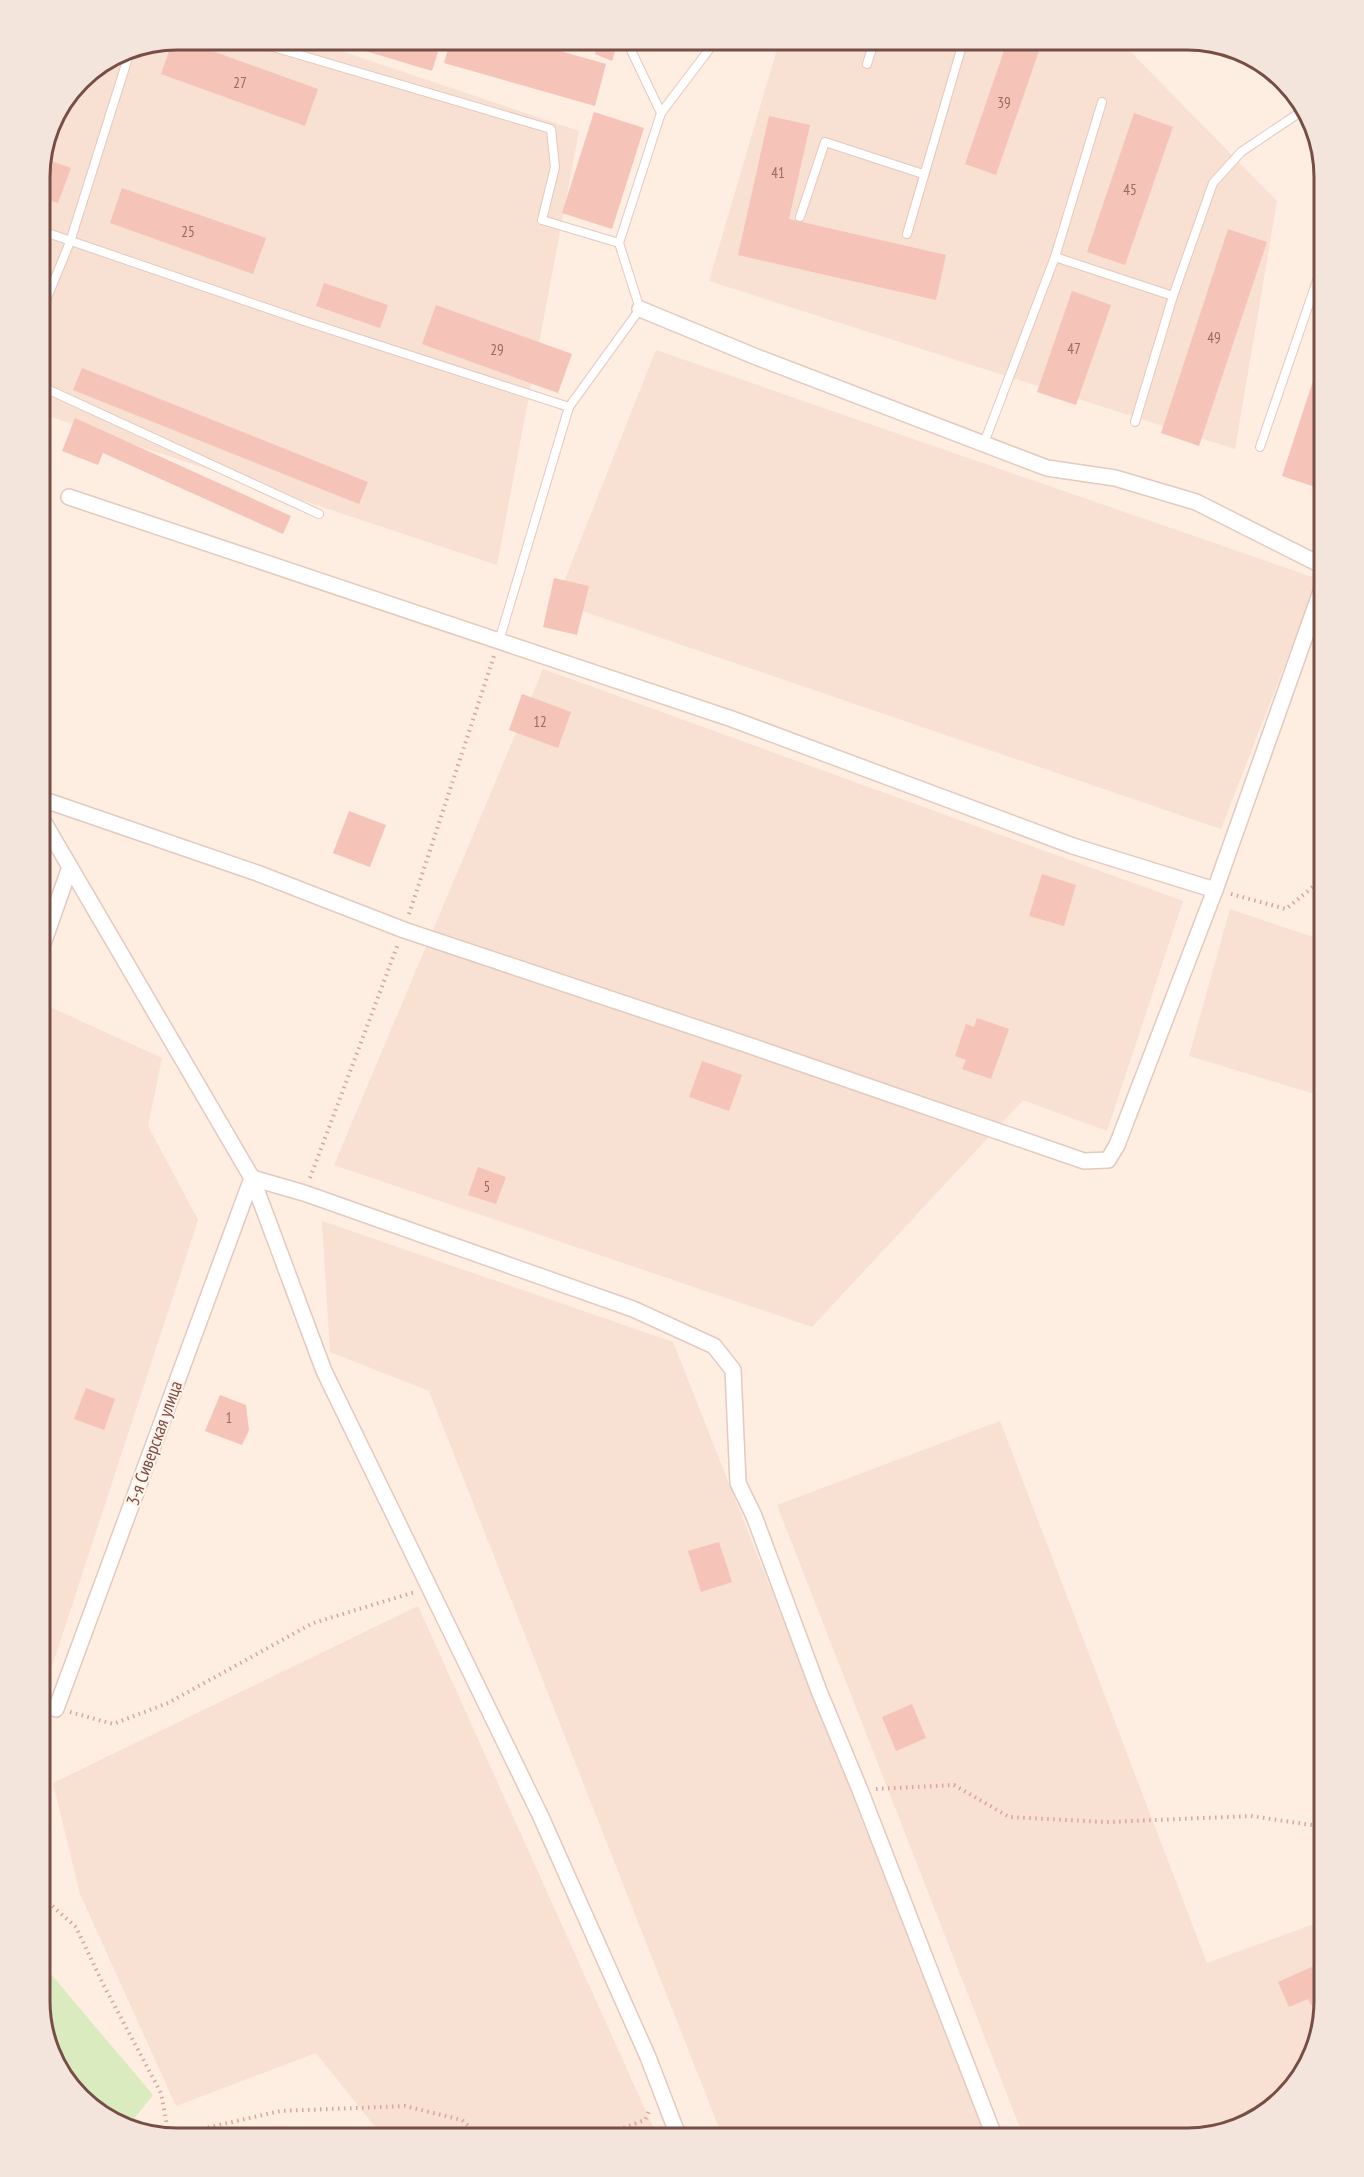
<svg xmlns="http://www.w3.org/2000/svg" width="1364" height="2177" font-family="'PT Sans Narrow',sans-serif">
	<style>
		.residential { fill: #f8e0d2 }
		.green { fill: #daecbf }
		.building { fill: #f5c3b7 }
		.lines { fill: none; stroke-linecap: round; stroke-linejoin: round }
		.service-casing { stroke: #e4c9bf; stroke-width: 10 }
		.minor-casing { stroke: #e4c9bf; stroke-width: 18 }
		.path { stroke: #daa69a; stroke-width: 4; stroke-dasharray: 1.5 4.5; stroke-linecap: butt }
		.service { stroke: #fff; stroke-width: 8 }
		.minor { stroke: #fff; stroke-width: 15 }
		.labels { text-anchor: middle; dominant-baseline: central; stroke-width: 4.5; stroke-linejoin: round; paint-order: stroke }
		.number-label { font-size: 15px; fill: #966b62 }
		.street-label { font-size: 18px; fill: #774e46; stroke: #fff2e9 }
		.rim { fill: none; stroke: #774e46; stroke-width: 3 }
	</style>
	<rect width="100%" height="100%" fill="#feede1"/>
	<g class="residential">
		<polygon points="176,39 305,39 579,131 497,565 39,413 39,167 50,123 79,79 124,49"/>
		<polygon points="780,39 1118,39 1277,201 1235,449 709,281"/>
		<polygon points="656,350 1318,579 1221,829 556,602"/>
		<polygon points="543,669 1183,901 1107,1131 1023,1100 812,1327 334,1165"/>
		<polygon points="1230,909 1325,941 1325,1097 1189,1056"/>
		<polygon points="39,1002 162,1058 148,1126 198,1220 42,1697 39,1694"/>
		<polygon points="322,1221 673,1342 988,2138 723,2138 429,1391 330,1352"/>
		<polygon points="1000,1421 1207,1963 1317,1923 1325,1942 1325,2001 1302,2077 1258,2116 1238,2126 1188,2138 1024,2138 777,1505"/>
		<polygon points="418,1606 658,2138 384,2138 316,2053 176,2106 80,1894 53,1783"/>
	</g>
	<polygon class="green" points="39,1960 153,2095 129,2125 100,2115 53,2062 39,2001"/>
	<g class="building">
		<polygon points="179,39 318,89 305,126 161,74 173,40"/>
		<polygon points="340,39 397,39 438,52 432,71 339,43"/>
		<polygon points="451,39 518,39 606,64 595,106 444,63"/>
		<polygon points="599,39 619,39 612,61 595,54"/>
		<polygon points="1008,39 1043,39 996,175 965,164"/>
		<polygon points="594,112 644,128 612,229 562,213"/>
		<polygon points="1134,113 1173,127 1125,265 1087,252"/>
		<polygon points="769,116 810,125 789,219 946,255 936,300 738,255"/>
		<polygon points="42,158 71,168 58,203 39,197 39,167"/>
		<polygon points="122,188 266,238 253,274 110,223"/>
		<polygon points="1228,229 1267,242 1199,446 1161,433"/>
		<polygon points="324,283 388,305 380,328 316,306"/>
		<polygon points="1072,291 1111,305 1076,405 1037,392"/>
		<polygon points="436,305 572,354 558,393 422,344"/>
		<polygon points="1322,353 1325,353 1325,475 1321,489 1282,476"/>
		<polygon points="82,368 368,482 359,504 73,390"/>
		<polygon points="75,418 291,516 283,534 103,453 98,465 62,451"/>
		<polygon points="554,578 589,586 577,635 543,627"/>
		<polygon points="522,694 571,712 558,748 509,730"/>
		<polygon points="349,811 386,825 370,867 333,853"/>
		<polygon points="1042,874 1076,885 1064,926 1029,916"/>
		<polygon points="977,1018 1009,1029 991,1079 962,1069 966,1060 955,1056 966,1024 974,1027"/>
		<polygon points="702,1061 742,1075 729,1111 689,1097"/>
		<polygon points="478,1167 506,1177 496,1204 468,1195"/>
		<polygon points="86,1388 115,1399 104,1430 74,1419"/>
		<polygon points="220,1395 246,1405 249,1430 242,1445 205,1431"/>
		<polygon points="719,1542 732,1582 701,1592 688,1551"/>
		<polygon points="912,1704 926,1738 896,1751 882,1717"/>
		<polygon points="1314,1966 1325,1990 1325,1998 1311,2005 1308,1999 1289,2007 1278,1982"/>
	</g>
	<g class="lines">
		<defs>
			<g id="service">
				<polyline points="635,39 631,50 661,113"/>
				<polyline points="867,64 875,39"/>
				<polyline points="800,217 825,142 923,174"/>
				<polyline points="39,230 304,321 569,407 640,309 619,243 542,220 555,167 551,129 246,39"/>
				<polyline points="907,234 964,39"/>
				<polyline points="619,243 661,113 717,39"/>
				<polyline points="1055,257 1173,296"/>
				<polyline points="39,317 70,242 131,48"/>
				<polyline points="39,377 47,389 319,514"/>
				<polyline points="1135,422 1173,296 1213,183 1241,152 1305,109"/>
				<polyline points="984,443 1055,257 1102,102"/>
				<polyline points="1260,447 1323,263 1325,251"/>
				<polyline points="499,641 569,407"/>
			</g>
			<g id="minor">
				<polyline points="640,309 759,358 1047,468 1115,478 1196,502 1325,567"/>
				<polyline points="69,497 732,719 1073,846 1215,890"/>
				<polyline points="39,798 257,873 404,930 745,1044 1084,1161 1108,1160 1117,1145 1215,890 1325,580"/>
				<polyline points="39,814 252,1178 324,1371 541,1817 648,2057 679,2138"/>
				<polyline points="39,955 70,867"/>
				<polyline points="252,1178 304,1193 633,1309 714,1346 733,1370 738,1483 754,1516 819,1691 860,1790 995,2138"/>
				<polyline points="56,1709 252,1178"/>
			</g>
		</defs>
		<use href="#service" class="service-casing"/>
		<use href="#minor" class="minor-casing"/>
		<g class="path">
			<polyline points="1231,894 1286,909 1325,877"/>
			<polyline points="409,914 494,656"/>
			<polyline points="310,1178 398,944"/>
			<polyline points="70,1712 113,1724 168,1703 313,1623 415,1592"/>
			<polyline points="876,1789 954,1785 1009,1817 1106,1822 1251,1816 1325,1827"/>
			<polyline points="39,1894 76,1927 103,1984 161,2093 169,2136 167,2137"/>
			<polyline points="167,2137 280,2111 405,2106 462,2120 482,2138"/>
			<polyline points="609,2138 618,2130 645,2120 650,2109"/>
		</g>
		<use href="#service" class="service"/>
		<use href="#minor" class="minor"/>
	</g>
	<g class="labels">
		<g class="number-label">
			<text x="240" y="82">27</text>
			<text x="1004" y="102">39</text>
			<text x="778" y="172">41</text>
			<text x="1130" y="189">45</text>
			<text x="188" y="231">25</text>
			<text x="1214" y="337">49</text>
			<text x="1074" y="348">47</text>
			<text x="497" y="349">29</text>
			<text x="540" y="721">12</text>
			<text x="487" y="1186">5</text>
			<text x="229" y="1417">1</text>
		</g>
		<g class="street-label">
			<text transform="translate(154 1443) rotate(-70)">3-я Сиверская улица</text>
		</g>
	</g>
	<path d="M0 0H1364V2177H0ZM177 50H1187A127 127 0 0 1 1314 177V2001A127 127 0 0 1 1187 2128H177A127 127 0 0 1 50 2001V177A127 127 0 0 1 177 50Z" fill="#f4e5dc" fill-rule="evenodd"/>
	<path class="rim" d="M177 50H1187A127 127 0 0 1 1314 177V2001A127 127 0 0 1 1187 2128H177A127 127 0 0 1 50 2001V177A127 127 0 0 1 177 50Z"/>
</svg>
